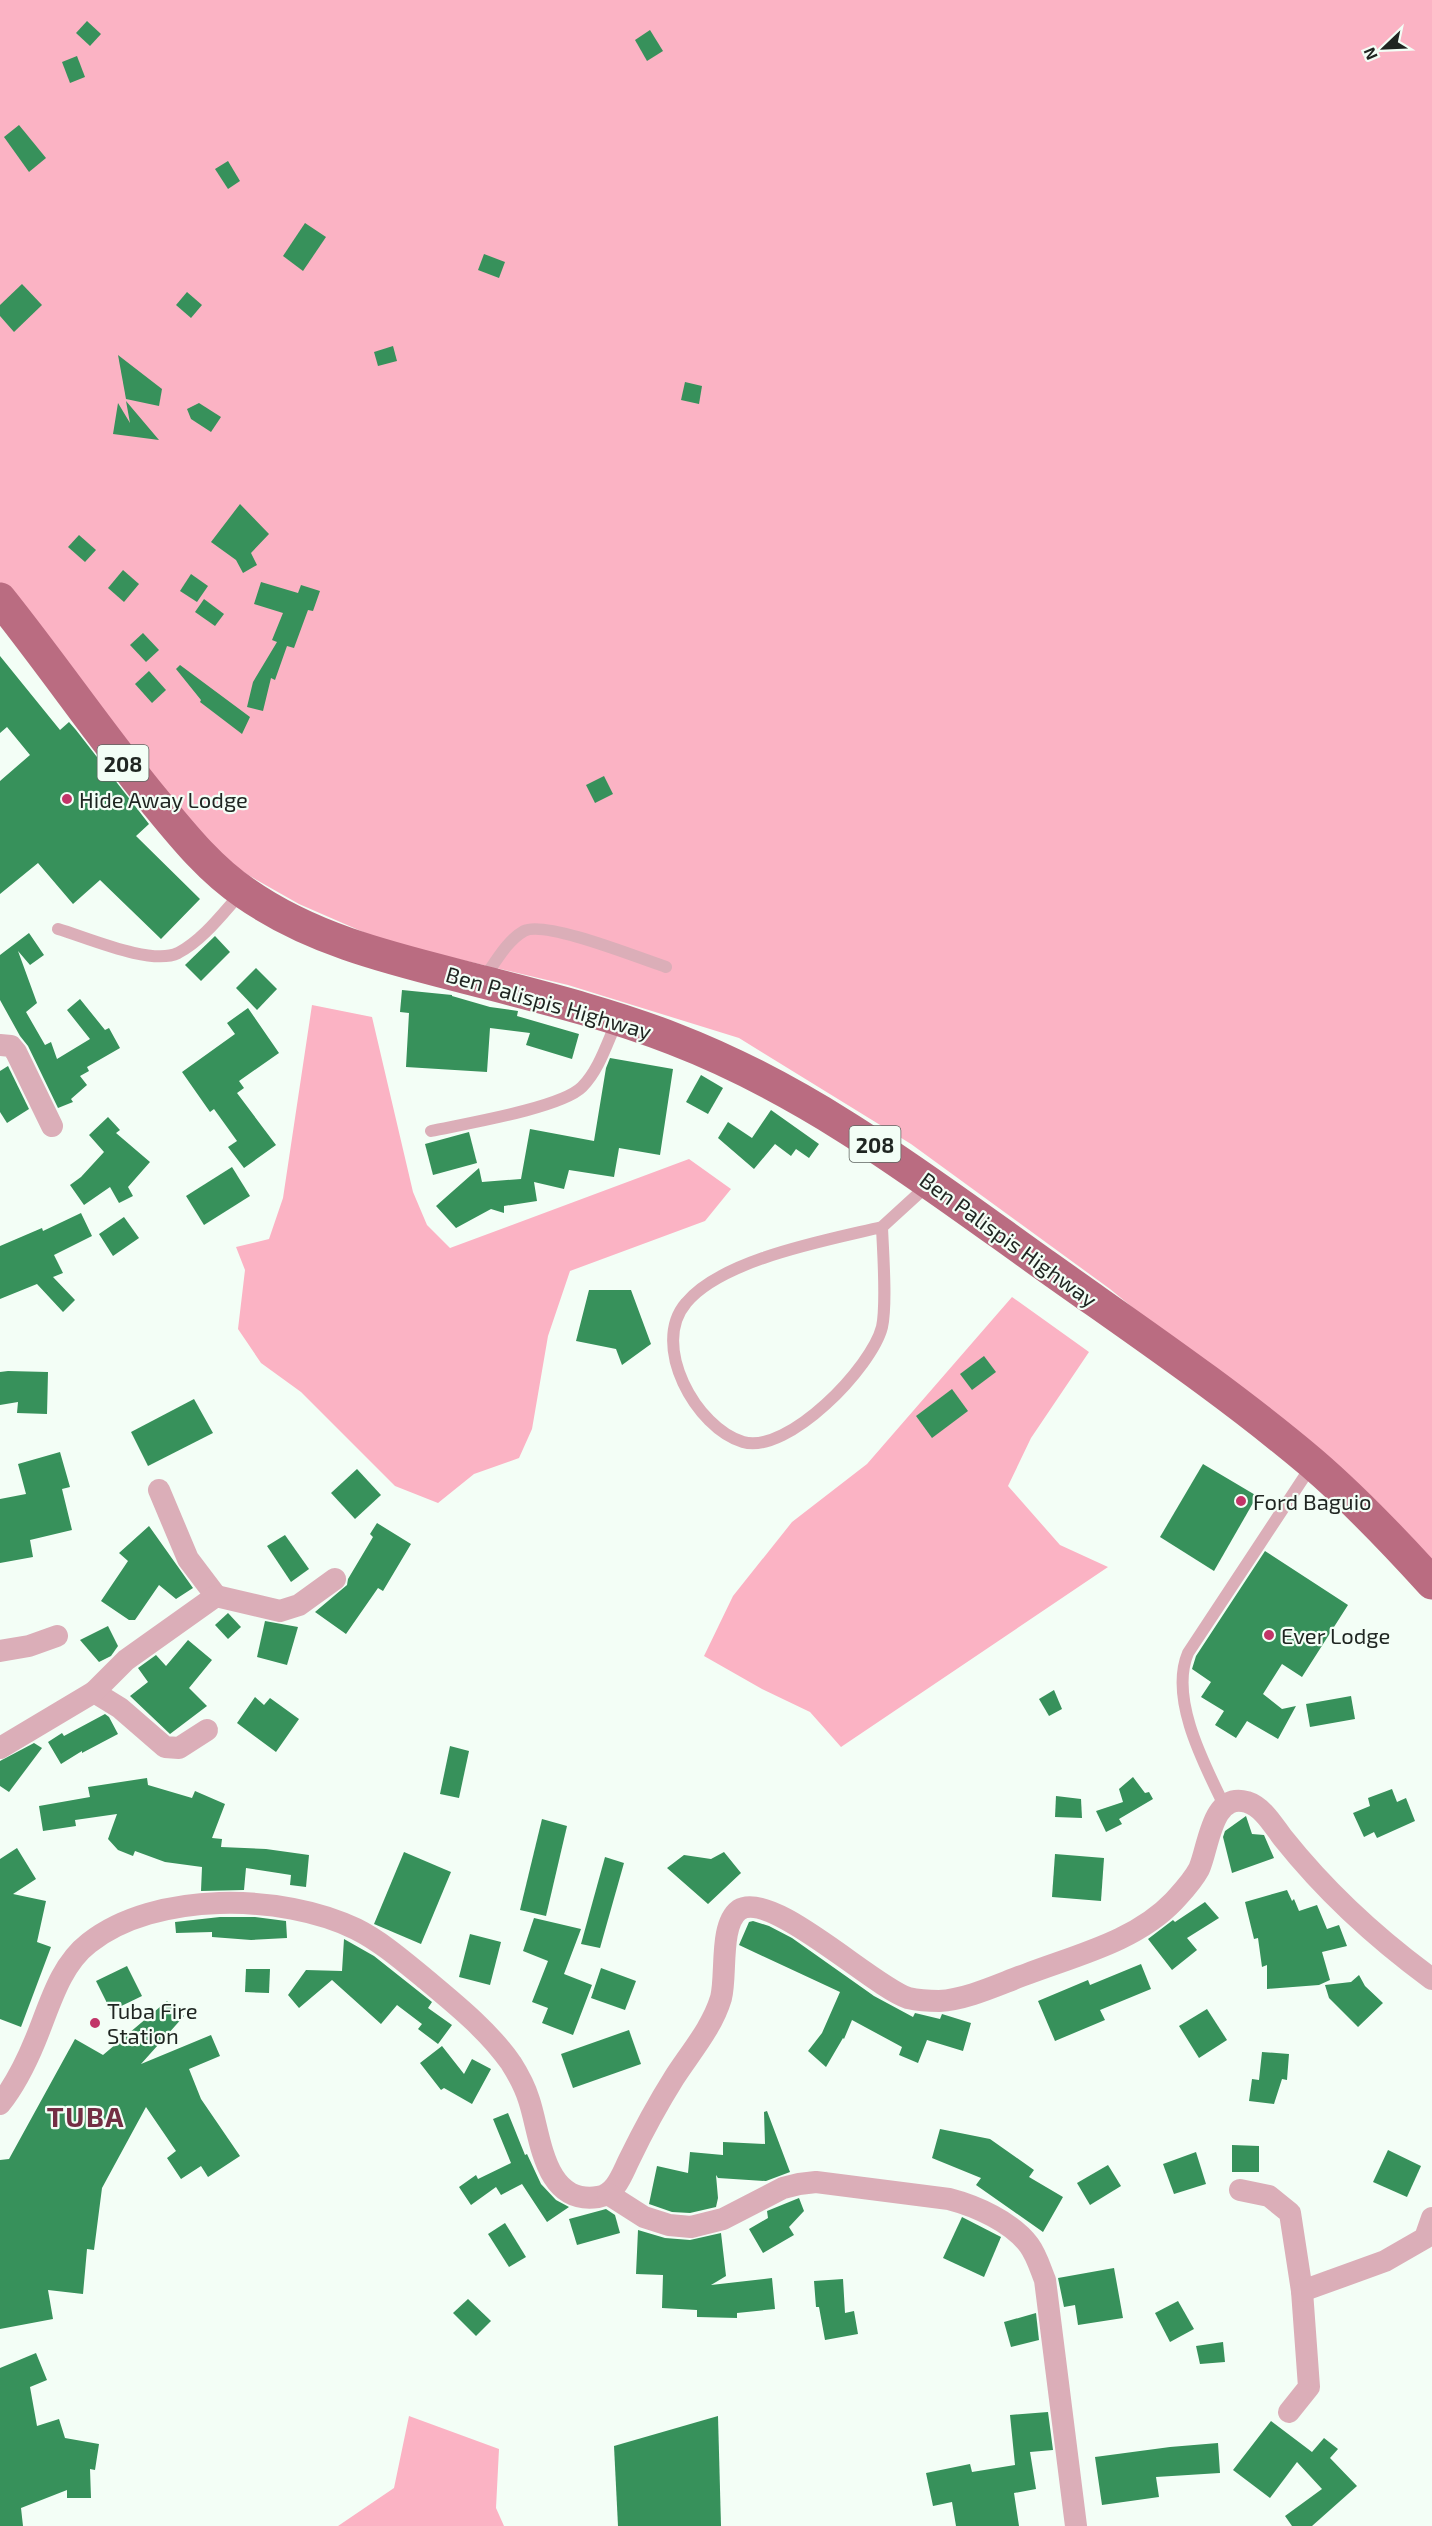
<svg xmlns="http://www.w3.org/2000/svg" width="1432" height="2526" font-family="'Exo 2',sans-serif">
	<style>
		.green { fill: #fbb3c4 }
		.building { fill: #37915b }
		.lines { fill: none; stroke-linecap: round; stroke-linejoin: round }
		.lane { stroke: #dbaeb8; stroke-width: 12 }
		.street { stroke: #dbaeb8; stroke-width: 22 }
		.primary { stroke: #ba6c81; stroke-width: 33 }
		.poi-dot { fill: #c13568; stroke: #f3fef6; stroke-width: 2 }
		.labels { text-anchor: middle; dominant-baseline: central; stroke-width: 4.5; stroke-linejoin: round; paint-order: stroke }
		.shield { fill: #f3fef6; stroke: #5f6661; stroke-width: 1.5 }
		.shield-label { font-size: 21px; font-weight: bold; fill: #1f2521 }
		.poi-label { font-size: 22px; fill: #1f2521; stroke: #f3fef6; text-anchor: start }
		.street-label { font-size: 22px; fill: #1f2521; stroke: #f3fef6 }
		.district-label { font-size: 28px; font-weight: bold; letter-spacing: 1.5px; fill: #732e44; stroke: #f3fef6 }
	</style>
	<rect width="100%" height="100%" fill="#f3fef6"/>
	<g class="green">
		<polygon points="0,0 1432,0 1432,1571 1198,1361 1110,1289 911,1144 739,1038 568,985 386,942 299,904 248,875 200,842 0,585"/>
		<polygon points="312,1005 372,1017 413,1192 427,1225 450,1248 689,1159 731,1189 705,1221 570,1271 548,1336 532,1429 519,1458 474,1474 438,1503 395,1486 301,1392 261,1363 238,1329 245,1270 236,1247 269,1239 283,1198"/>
		<polygon points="1012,1297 1089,1352 1031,1438 1008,1486 1060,1545 1108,1567 841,1747 810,1712 762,1689 704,1656 733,1596 792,1522 867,1464"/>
		<polygon points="409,2416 499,2449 496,2508 504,2526 338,2526 394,2488"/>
	</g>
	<g class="building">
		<polygon points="87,21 101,34 90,46 76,33"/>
		<polygon points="650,30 663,51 647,61 635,40"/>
		<polygon points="77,56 85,77 70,83 62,62"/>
		<polygon points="19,125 46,158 29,172 4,137"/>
		<polygon points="228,161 240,181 228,189 215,169"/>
		<polygon points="305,223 326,237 303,271 283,256"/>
		<polygon points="484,254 505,262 499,278 478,270"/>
		<polygon points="22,284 42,305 14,332 0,316 0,305"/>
		<polygon points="187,292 202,305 191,318 176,305"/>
		<polygon points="393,346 397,361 378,366 374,352"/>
		<polygon points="118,355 162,389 159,406 126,399"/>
		<polygon points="685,382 702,386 699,404 681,400"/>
		<polygon points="126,401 159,440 113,434 118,403 130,423"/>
		<polygon points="199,403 221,417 211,432 191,419 187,409"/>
		<polygon points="240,504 269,534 251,553 257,565 243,573 236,560 211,542"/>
		<polygon points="79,535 96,550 85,562 68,547"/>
		<polygon points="123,570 139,584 124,602 108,588"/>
		<polygon points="191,574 208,586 197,602 180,591"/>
		<polygon points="261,582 298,593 301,585 320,591 313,611 308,610 294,648 287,646 275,680 271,678 263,711 247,707 253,682 277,642 272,640 283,613 254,604"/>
		<polygon points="204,599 224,614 215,626 195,612"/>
		<polygon points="143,633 159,650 146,662 130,645"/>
		<polygon points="0,656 60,730 69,722 76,730 149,824 136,836 200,899 161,939 100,880 73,904 38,863 0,894 0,781 30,755 7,727 0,733"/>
		<polygon points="180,665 250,717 242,734 200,702 201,700 176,669"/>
		<polygon points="149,671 166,690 152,703 135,684"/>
		<polygon points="604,776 613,794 595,803 586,785"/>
		<polygon points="29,933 44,955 30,965 18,951 37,1003 26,1012 45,1045 51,1042 57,1059 90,1039 67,1010 80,999 105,1030 109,1028 120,1048 87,1067 89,1071 80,1076 87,1085 71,1099 73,1102 58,1108 28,1046 20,1036 0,1000 0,955"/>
		<polygon points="215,936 230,952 201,981 185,965"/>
		<polygon points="256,968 277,989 257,1010 236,988"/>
		<polygon points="402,990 452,995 452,996 490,1007 518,1011 517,1016 579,1034 572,1059 526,1045 530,1033 490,1028 487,1072 406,1067 409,1013 400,1012"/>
		<polygon points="248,1008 279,1053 239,1081 244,1088 237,1093 276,1145 244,1168 228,1147 237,1141 214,1109 210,1112 182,1072 235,1034 227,1023"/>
		<polygon points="610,1058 673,1069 660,1155 619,1148 614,1177 569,1170 564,1189 534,1182 537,1201 504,1206 504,1213 491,1209 456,1228 436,1206 479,1168 482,1182 521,1179 530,1129 594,1141 606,1068"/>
		<polygon points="8,1066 29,1109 7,1123 0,1112 0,1071"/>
		<polygon points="701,1075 723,1088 708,1114 686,1102"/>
		<polygon points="771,1110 819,1144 809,1158 796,1149 791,1156 775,1144 754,1169 718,1138 728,1122 752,1138"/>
		<polygon points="108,1117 120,1130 116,1133 150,1162 128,1187 133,1196 119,1203 110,1187 84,1205 70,1185 81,1177 104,1152 89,1135"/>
		<polygon points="469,1132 477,1163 433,1175 425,1144"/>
		<polygon points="232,1167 250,1196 204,1225 186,1196"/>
		<polygon points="81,1213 92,1236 54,1255 63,1273 53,1277 75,1300 63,1312 37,1284 0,1299 0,1246 42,1228 43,1231"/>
		<polygon points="124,1217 139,1238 113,1256 99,1234"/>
		<polygon points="589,1290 631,1290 651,1344 622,1365 616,1349 576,1341"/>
		<polygon points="984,1356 996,1372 972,1390 960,1374"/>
		<polygon points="8,1371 48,1372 47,1414 17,1413 18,1402 0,1405 0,1372"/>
		<polygon points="952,1389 968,1411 932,1438 916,1416"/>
		<polygon points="194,1399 213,1433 148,1466 131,1432"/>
		<polygon points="60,1452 70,1487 62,1489 72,1530 30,1540 33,1557 0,1563 0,1499 26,1494 18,1464"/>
		<polygon points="1203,1464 1257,1496 1214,1571 1160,1537"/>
		<polygon points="357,1469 381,1495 355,1519 331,1493"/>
		<polygon points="377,1523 411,1544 383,1591 378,1588 346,1634 315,1612 347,1585 348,1579 373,1537 370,1534"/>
		<polygon points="149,1526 193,1588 176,1599 159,1585 135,1620 129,1620 101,1601 128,1561 119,1553"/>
		<polygon points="285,1535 309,1569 291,1582 267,1546"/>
		<polygon points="1265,1551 1348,1605 1302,1677 1282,1664 1263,1694 1282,1709 1296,1706 1278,1739 1247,1721 1236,1738 1215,1725 1224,1711 1201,1697 1211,1682 1192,1669 1196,1656"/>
		<polygon points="228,1613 241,1627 228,1639 215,1625"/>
		<polygon points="265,1621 298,1627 287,1665 257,1657"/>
		<polygon points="108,1626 118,1646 111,1656 99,1662 80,1640"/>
		<polygon points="188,1640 212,1660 189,1688 207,1706 170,1734 130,1696 148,1682 138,1668 156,1655 166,1666"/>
		<polygon points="1054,1690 1062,1709 1049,1716 1039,1699"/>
		<polygon points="1351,1696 1355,1719 1310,1727 1306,1704"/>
		<polygon points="255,1697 264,1705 270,1698 299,1719 276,1752 237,1723"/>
		<polygon points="105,1714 109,1717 118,1734 82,1753 82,1751 61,1764 48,1742 62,1733 64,1736"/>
		<polygon points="34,1743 42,1748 9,1792 0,1786 0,1761"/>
		<polygon points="450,1746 469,1751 459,1798 440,1794"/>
		<polygon points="1133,1777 1145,1793 1149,1792 1153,1799 1119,1819 1122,1824 1106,1832 1096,1811 1123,1802 1119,1789"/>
		<polygon points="147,1778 148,1785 192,1798 195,1791 225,1804 212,1838 222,1839 221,1847 266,1849 309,1855 306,1887 290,1885 291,1875 246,1868 244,1890 201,1891 202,1867 165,1862 135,1851 133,1856 118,1850 108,1839 117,1814 75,1820 76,1826 43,1831 39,1806 90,1797 88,1787"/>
		<polygon points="1392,1789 1397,1802 1406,1798 1415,1821 1377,1838 1374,1832 1364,1837 1353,1813 1370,1806 1368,1798"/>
		<polygon points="1056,1796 1081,1799 1082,1818 1055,1817"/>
		<polygon points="1246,1816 1252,1834 1264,1835 1274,1858 1232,1873 1223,1837 1225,1831"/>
		<polygon points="542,1819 567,1826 546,1916 520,1910"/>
		<polygon points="17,1848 36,1879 13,1894 46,1901 37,1942 51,1947 21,2027 0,2019 0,1859"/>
		<polygon points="404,1852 451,1872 421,1944 374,1924"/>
		<polygon points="724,1852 741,1873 708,1904 667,1868 684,1855 711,1859"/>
		<polygon points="1055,1854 1104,1858 1101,1901 1052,1897"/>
		<polygon points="605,1857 624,1863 600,1948 581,1944"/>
		<polygon points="1287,1890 1292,1901 1294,1899 1299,1911 1317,1905 1327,1929 1339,1925 1347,1946 1322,1952 1330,1980 1319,1985 1267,1989 1267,1965 1262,1967 1258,1938 1254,1939 1245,1902"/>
		<polygon points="1205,1902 1219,1918 1187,1938 1197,1950 1172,1970 1148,1939 1173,1920 1175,1922"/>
		<polygon points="220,1917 255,1917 286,1921 287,1938 251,1940 212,1937 212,1932 176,1933 175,1922"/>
		<polygon points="534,1918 581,1929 564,1974 592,1985 573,2035 542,2023 548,2008 532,2002 548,1961 523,1951"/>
		<polygon points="753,1921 769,1926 792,1938 874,1996 913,2017 915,2013 940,2019 942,2014 971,2023 963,2051 927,2040 918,2063 899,2055 902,2047 852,2020 844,2039 843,2038 826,2067 808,2051 822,2033 840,1992 739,1945 749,1922"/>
		<polygon points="470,1934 501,1942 490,1985 459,1977"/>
		<polygon points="344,1939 374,1956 432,2002 428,2008 452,2025 438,2044 418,2029 422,2024 397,2005 381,2024 332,1980 299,2008 288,1995 306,1970 342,1971"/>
		<polygon points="1141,1964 1151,1989 1100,2010 1105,2020 1055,2041 1038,2001 1088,1980 1090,1985"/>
		<polygon points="127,1966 142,1996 111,2011 96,1981"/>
		<polygon points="601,1968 636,1981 625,2010 591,1998"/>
		<polygon points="246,1969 270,1969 269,1993 245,1992"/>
		<polygon points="1359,1975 1365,1986 1383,2003 1358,2027 1329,1998 1325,1985 1351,1982"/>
		<polygon points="167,2001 184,2016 141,2064 211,2035 220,2056 189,2069 201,2099 240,2156 208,2177 201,2166 181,2179 167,2158 176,2151 146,2107 102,2188 94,2250 87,2249 83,2294 48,2290 53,2319 0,2329 0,2160 9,2159 75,2039 103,2055"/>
		<polygon points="1207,2009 1227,2040 1199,2058 1179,2026"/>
		<polygon points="629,2030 641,2064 573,2088 561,2054"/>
		<polygon points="442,2046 464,2074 472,2059 491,2069 472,2104 444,2088 441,2090 420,2063"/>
		<polygon points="1262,2052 1289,2054 1287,2080 1282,2079 1274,2104 1249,2101 1252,2079 1259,2080"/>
		<polygon points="767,2111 790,2172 766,2181 718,2178 716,2175 718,2198 716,2207 690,2213 672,2212 649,2204 657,2166 688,2173 690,2152 723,2155 723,2142 765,2144 764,2112"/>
		<polygon points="508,2113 525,2155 527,2154 541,2184 556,2200 569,2207 547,2222 522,2184 501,2195 496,2187 471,2205 459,2187 476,2175 478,2179 511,2163 493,2119"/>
		<polygon points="940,2129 990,2139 1034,2170 1029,2177 1063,2197 1043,2232 976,2185 981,2178 932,2158"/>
		<polygon points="1232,2145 1259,2146 1259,2172 1232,2172"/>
		<polygon points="1388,2150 1421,2166 1407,2197 1373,2182"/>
		<polygon points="1196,2152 1206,2184 1174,2194 1163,2164"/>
		<polygon points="1108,2165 1121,2186 1090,2205 1077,2183"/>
		<polygon points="799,2198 804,2211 789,2227 794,2235 763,2253 749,2229 768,2218 767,2211"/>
		<polygon points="606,2209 615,2215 620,2233 577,2245 569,2219"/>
		<polygon points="962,2217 1001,2237 984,2277 943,2258"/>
		<polygon points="505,2223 526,2257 509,2267 488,2234"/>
		<polygon points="638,2230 665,2238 690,2240 721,2233 726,2276 711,2285 772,2278 775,2309 737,2313 737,2318 697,2317 697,2310 662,2308 663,2275 636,2274"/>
		<polygon points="1114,2268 1123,2318 1078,2325 1075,2305 1064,2307 1058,2278"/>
		<polygon points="843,2279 845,2313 854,2311 858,2334 825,2340 819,2307 816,2307 814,2281"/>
		<polygon points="468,2299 491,2321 476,2336 453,2313"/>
		<polygon points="1178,2301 1194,2329 1170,2342 1155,2313"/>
		<polygon points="1036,2313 1039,2340 1011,2347 1004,2322"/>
		<polygon points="1223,2342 1225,2362 1200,2364 1196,2346"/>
		<polygon points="36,2353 47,2380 30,2387 37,2426 59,2419 65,2438 99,2444 95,2470 90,2469 91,2498 67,2498 67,2490 21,2508 23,2526 0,2526 0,2368"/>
		<polygon points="1048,2412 1053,2450 1030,2452 1036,2489 1014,2493 1019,2526 956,2526 952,2502 933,2506 926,2473 970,2464 972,2472 1015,2465 1010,2415"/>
		<polygon points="718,2416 721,2526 618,2526 614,2446"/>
		<polygon points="1271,2421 1312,2452 1324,2438 1338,2449 1330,2458 1357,2486 1312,2526 1292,2526 1285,2516 1322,2489 1297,2462 1270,2498 1233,2470"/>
		<polygon points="1218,2443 1220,2473 1156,2477 1159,2497 1102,2505 1095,2457 1170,2447"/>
	</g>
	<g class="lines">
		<g class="lane">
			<path d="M58,929C86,937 151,966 178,953C203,940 223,913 241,893"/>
			<path d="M482,981C494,965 506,941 524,931C545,920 639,958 666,967"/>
			<path d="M431,1131C463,1124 561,1108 582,1087C599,1070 607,1043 617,1021"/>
			<path d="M882,1227C828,1240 722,1259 686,1303C650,1345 696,1428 743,1442C788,1455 872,1367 882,1327C887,1304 883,1253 882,1227L929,1184"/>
			<path d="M1224,1805C1204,1764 1169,1698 1188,1653L1312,1465"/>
		</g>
		<g class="street">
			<polyline points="0,1045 11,1046 16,1052 52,1126"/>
			<polyline points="159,1490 188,1559 216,1596"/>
			<polyline points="0,1651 29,1646 57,1636"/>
			<polyline points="94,1692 120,1708 165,1747 179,1748 207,1730"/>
			<polyline points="0,1748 94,1692 126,1660 216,1596 280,1611 299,1605 335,1579"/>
			<path d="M0,2104C15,2085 26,2063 35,2041C49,2008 59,1966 89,1943C155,1891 282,1893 356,1929C380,1941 401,1959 423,1977C454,2003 487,2029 511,2063C518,2074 525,2087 529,2100C541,2136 543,2205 598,2197C616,2194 622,2174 629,2160C643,2131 657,2105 674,2078C690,2053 712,2028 721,1998C727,1975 719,1925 739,1910C771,1889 872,1986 908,1998C917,2000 929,2001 939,2001C969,1999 999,1984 1027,1974C1077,1955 1136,1941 1174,1901C1183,1891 1192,1882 1199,1869C1209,1847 1211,1792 1247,1802C1263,1807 1273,1825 1283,1838C1326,1892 1376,1938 1432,1979"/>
			<polyline points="1240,2190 1269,2196 1290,2213 1302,2291 1309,2387 1289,2412"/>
			<path d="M608,2194L644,2217L669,2225L691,2227L723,2219L783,2188L799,2184L816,2182L949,2199C976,2206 1012,2222 1029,2245C1037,2256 1040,2268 1045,2280L1076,2526"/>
			<polyline points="1302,2291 1385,2261 1425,2238 1432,2218"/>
		</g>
		<path class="primary" d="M0,599C52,664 99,733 152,798C180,832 208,868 245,893C309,938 385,957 460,976C533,995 605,1012 674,1039C812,1092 928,1182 1046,1266C1136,1330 1228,1392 1312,1463C1355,1500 1394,1541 1432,1583"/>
	</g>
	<g class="poi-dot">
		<circle cx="67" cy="799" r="6"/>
		<circle cx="1241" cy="1501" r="6"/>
		<circle cx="1269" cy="1635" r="6"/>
		<circle cx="95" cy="2023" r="6"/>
	</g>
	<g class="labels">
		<g class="shield">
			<rect x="97.5" y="745" width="51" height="36" rx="4.5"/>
			<rect x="849.5" y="1126" width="51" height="36" rx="4.5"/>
		</g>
		<g class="shield-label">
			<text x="123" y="763">208</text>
			<text x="875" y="1144">208</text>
		</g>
		<g class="poi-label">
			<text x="79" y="799">Hide Away Lodge</text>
			<text x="1253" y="1501">Ford Baguio</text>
			<text x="1281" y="1635">Ever Lodge</text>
			<text x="107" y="2010">Tuba Fire<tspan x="107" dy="25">Station</tspan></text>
		</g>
		<g class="street-label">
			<text transform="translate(549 1002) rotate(16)">Ben Palispis Highway</text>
			<text transform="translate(1009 1239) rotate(36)">Ben Palispis Highway</text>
		</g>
		<g class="district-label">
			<text x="86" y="2116">TUBA</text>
		</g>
	</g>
	<g transform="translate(1384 48) rotate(247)" stroke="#f3fef6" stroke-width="4.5" paint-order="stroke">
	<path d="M0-4.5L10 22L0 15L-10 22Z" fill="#1f2521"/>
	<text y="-9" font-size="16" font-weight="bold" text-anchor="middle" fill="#1f2521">N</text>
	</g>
</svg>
